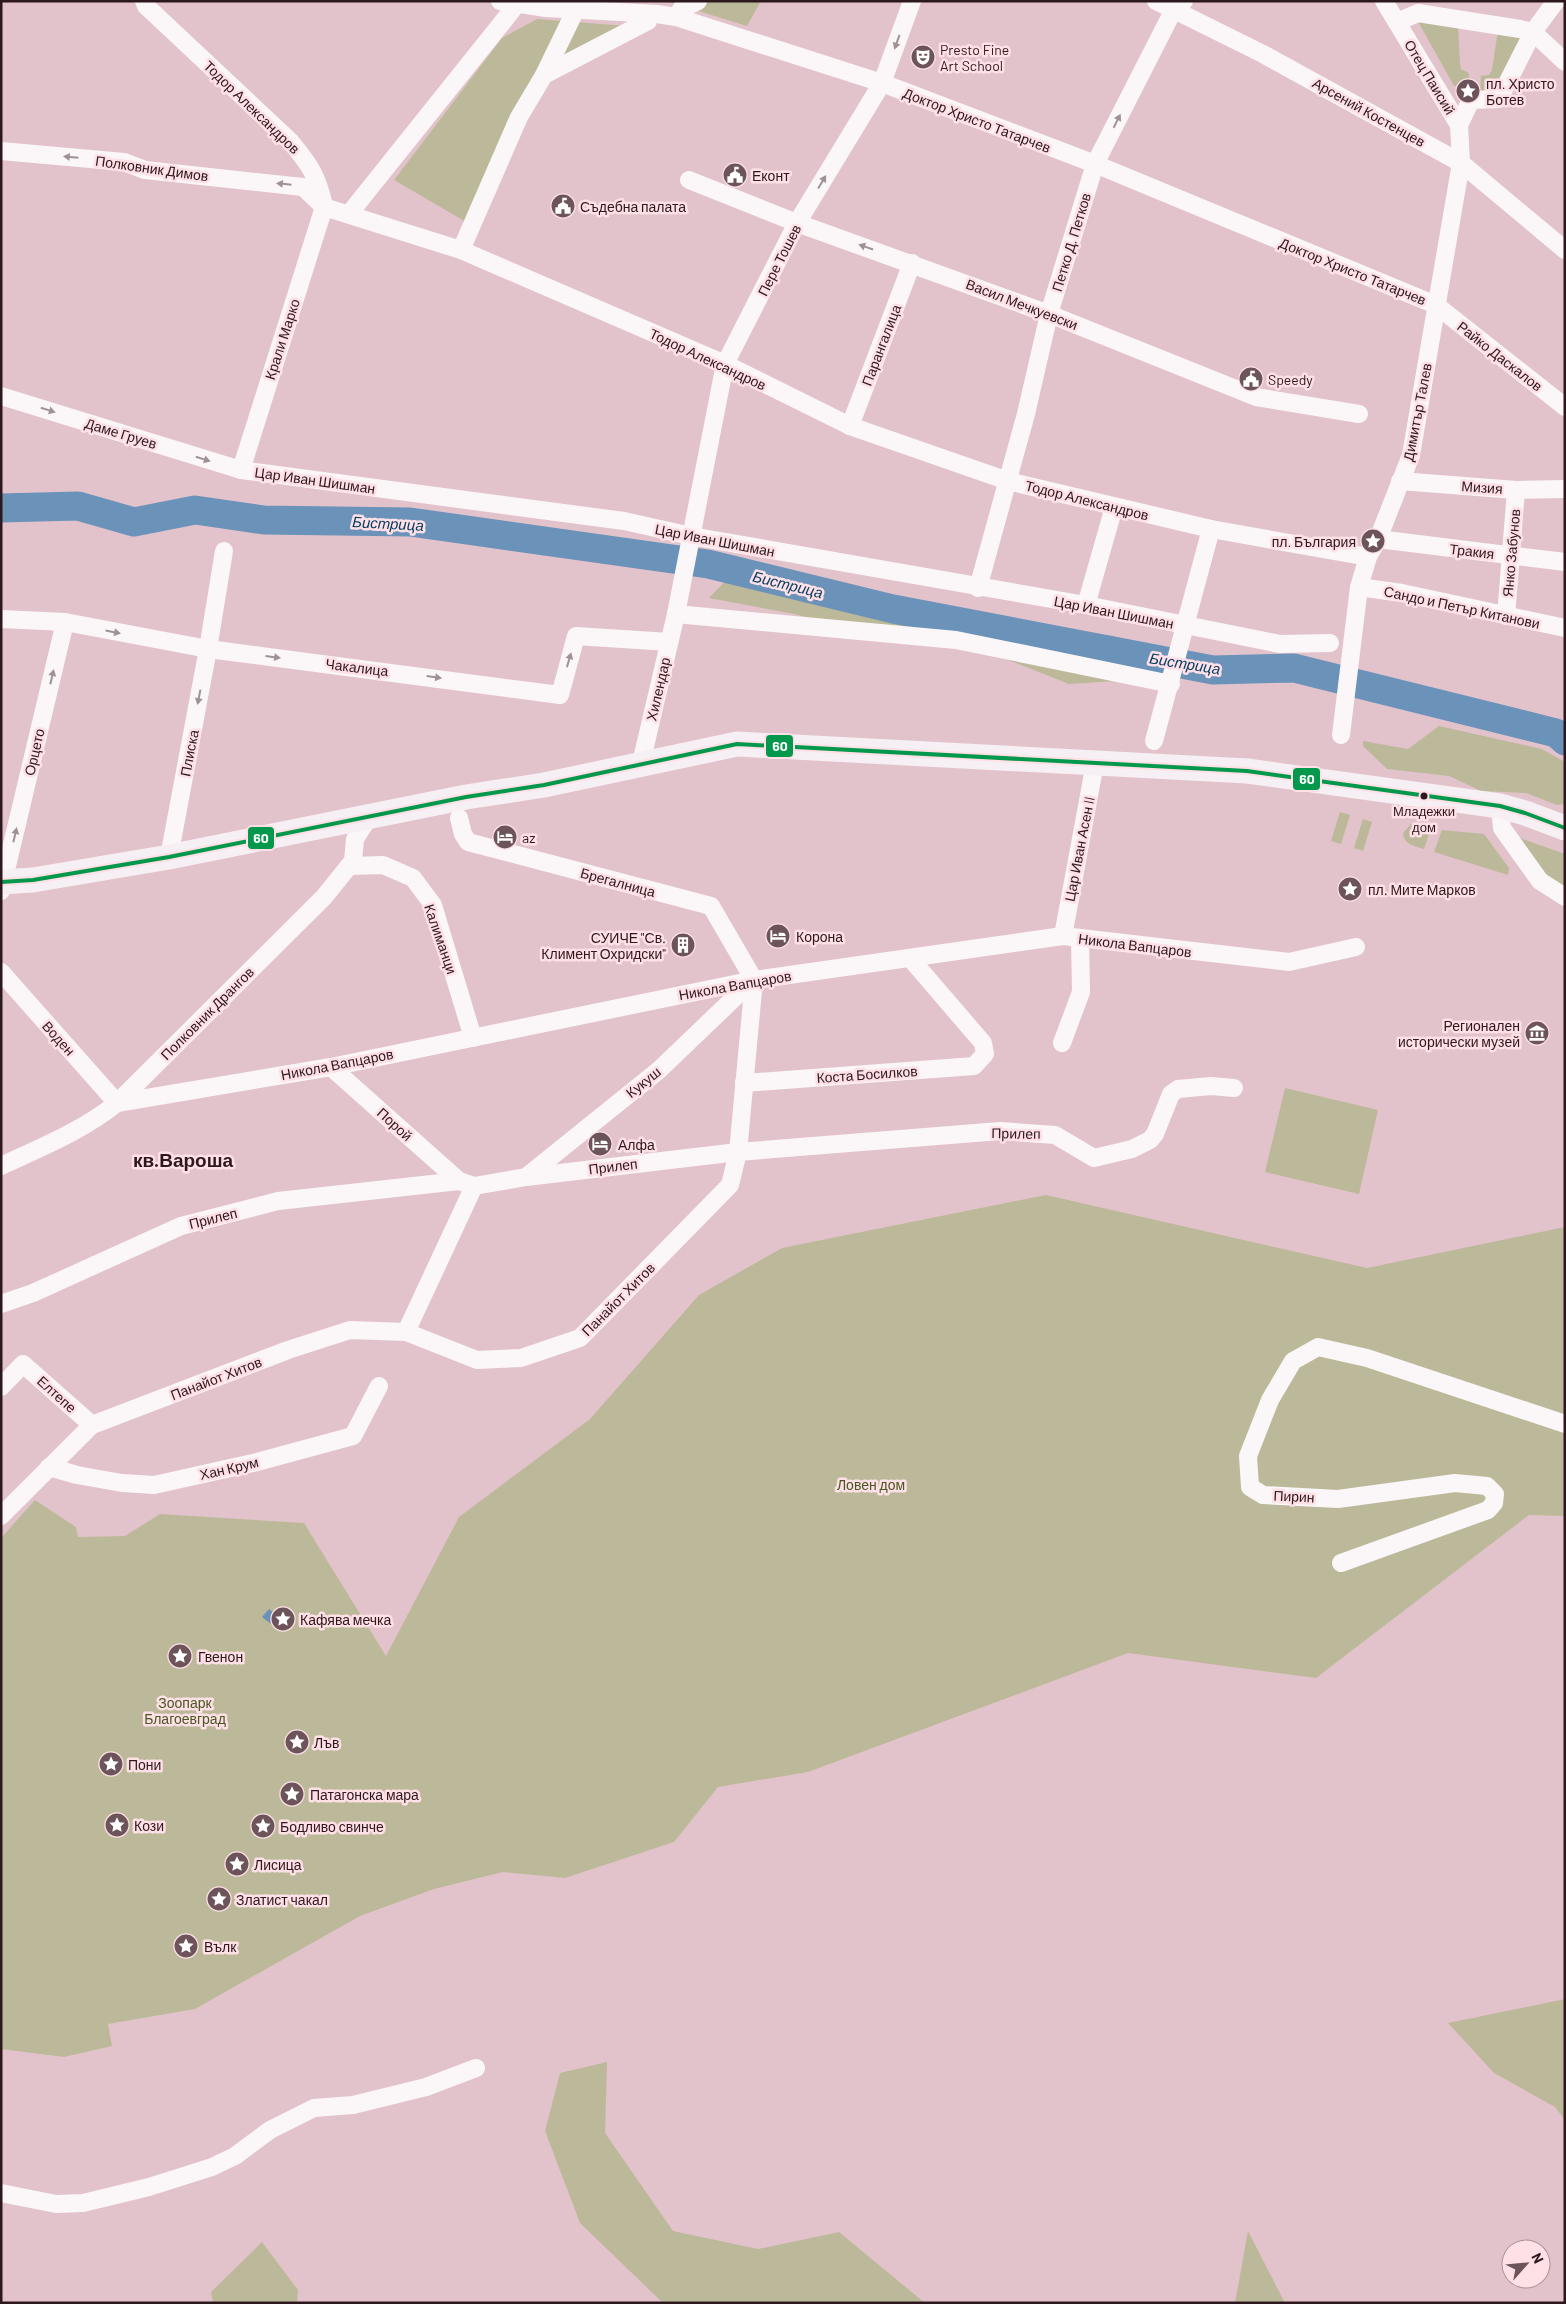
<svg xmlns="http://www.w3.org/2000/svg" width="1566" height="2304" font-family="Barlow,sans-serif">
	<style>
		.green { fill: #bcb99a }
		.water { fill: #6b92b9 }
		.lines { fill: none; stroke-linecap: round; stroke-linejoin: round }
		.river { stroke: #6b92b9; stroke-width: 29 }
		.street { stroke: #fbf6f7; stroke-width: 18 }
		.secondary { stroke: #f6eff4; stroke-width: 25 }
		.bus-1-casing { stroke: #fee0e6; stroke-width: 8 }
		.bus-1 { stroke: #04984c; stroke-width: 4 }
		.oneway { fill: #9e9295 }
		.bus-dot { fill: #2c181d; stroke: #fee0e6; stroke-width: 2 }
		.labels { text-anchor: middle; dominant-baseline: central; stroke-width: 5; stroke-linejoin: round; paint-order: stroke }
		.bus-label { font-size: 13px; fill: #2c181d; stroke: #fee0e6 }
		.poi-label { font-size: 14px; fill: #2c181d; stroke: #fee0e6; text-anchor: start }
		.street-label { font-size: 14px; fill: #2c181d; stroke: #fee0e6 }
		.park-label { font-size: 14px; fill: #485821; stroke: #fee0e6 }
		.water-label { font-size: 15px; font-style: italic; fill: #053e62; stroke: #fee0e6 }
		.district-label { font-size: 19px; font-weight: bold; fill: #2c181d; stroke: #fee0e6 }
		.line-badge { stroke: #fee0e6; stroke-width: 2 }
		.badge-label { font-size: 14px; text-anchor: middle; font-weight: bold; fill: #fff }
	</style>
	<rect width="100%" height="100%" fill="#e3c3cb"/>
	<g class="green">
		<polygon points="649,1 761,1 747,26 672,3"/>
		<polygon points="1416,18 1458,23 1460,64 1461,69 1469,73 1468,86 1454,86"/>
		<polygon points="537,19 627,26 526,88 514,109 466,222 394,180 502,38"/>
		<polygon points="1498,30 1525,33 1496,93 1480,93 1481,76 1489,75 1492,70"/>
		<polygon points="730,576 809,580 898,610 921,627 882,636 794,614 709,598"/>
		<polygon points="1015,625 1115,636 1132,680 1069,684 1006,659"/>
		<polygon points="1439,726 1542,749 1565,762 1565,804 1557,805 1526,793 1481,791 1449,776 1387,769 1363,746 1363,741 1408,749"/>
		<polygon points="1340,812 1350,815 1341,844 1331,841"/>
		<polygon points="1363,819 1372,822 1363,851 1354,848"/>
		<path d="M1411,824L1431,828L1424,849C1415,846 1404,845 1403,833Z"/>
		<polygon points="1442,830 1484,834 1509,868 1508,875 1434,852"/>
		<polygon points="1508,834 1565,854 1565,888 1530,864"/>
		<polygon points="1285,1088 1378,1110 1359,1194 1265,1172"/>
		<polygon points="1046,1195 1367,1268 1565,1227 1565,1516 1529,1515 1316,1678 1128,1653 808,1772 718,1787 674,1842 565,1878 503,1872 434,1889 360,1916 195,2009 108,2024 112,2046 64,2057 1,2049 1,1538 35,1500 76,1527 78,1537 125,1536 160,1514 304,1523 386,1656 459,1517 590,1419 699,1295 782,1248"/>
		<polygon points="1565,1999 1565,2120 1555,2107 1494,2073 1448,2023"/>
		<polygon points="607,2062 605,2133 673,2231 758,2249 839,2232 925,2303 663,2303 580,2223 545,2131 560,2073"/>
		<polygon points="1248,2231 1285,2303 1235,2303"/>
		<polygon points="262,2242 298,2290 297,2303 213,2303 211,2292"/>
	</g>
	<polygon class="water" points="269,1609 281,1619 275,1627 262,1617"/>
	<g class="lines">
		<polyline class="river" points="1,508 78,506 134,522 195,510 264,520 410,522 708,564 893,609 1213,670 1294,668 1556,733 1565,741"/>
		<g class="street">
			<path d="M144,1L146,6L290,141C310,165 317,175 324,206"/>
			<polyline points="500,1 546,8 657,14 676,17 882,83 1095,164 1436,305 1565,407"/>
			<polyline points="1156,1 1263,54 1461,163 1565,250"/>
			<polyline points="681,9 698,1"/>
			<polyline points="1397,22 1418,13 1520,29 1533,32 1565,62"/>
			<polyline points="544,75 648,21"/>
			<polyline points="1459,125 1471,100 1499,99 1533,32 1556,1"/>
			<polyline points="1,151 124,162 145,170 303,187 324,207"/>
			<polyline points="689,180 797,223 1049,314 1256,397 1359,414"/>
			<polyline points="324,207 461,250 725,364 850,426 1008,481 1211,529 1368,557"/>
			<polyline points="349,214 517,4"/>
			<polyline points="461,250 519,117 544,75 580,1"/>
			<polyline points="1,396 241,470 624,521 691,536 1086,605 1280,644 1330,643"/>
			<polyline points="850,426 912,263"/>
			<polyline points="241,470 324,207"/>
			<polyline points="1400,481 1516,490 1565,489"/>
			<polyline points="1378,539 1565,562"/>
			<polyline points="1359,587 1402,593 1565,628"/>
			<polyline points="978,588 1026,414 1049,314 1095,164 1173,11 1184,1"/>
			<polyline points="1086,605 1114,507"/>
			<polyline points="676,614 956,640 1171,684"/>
			<polyline points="1506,616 1516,490"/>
			<polyline points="1,619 65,622 208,649 560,695 576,636 669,642"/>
			<polyline points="1341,735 1359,587 1368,557 1378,539 1411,455 1461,163 1459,125 1384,1"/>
			<polyline points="1154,741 1211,529"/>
			<polyline points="641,763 676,614 725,364 797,223 882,83 912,1"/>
			<polyline points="1500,806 1502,828 1540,881 1565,897"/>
			<polyline points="459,818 463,834 468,842 711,906 754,980"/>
			<polyline points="169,857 208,649 224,551"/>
			<polyline points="349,866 383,865 413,878 433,905 473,1038"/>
			<polyline points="1,891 65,622"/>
			<polyline points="1063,936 1095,763"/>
			<polyline points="1,972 117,1103 331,1067 754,980 1063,936 1289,962 1356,947"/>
			<polyline points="1062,1043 1081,992 1080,938"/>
			<polyline points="331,1067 459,1181"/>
			<polyline points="744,1083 974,1066 985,1054 983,1043 910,958"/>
			<path d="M1,1166C42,1147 82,1131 117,1103L324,897L353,861L355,839L369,817"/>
			<polyline points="526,1177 659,1070 753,980"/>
			<polyline points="1,1304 33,1293 181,1226 278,1201 459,1181 474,1186 526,1177 738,1152 1000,1131 1055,1135 1094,1158 1132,1149 1150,1140 1155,1134 1171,1094 1178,1089 1211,1086 1234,1088"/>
			<polyline points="406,1332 474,1186"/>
			<polyline points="1,1387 23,1364 92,1425"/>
			<polyline points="49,1467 77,1475 122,1483 154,1485 257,1462 353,1436 379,1386"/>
			<polyline points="1,1516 92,1425 288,1350 350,1330 406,1332 477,1360 521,1358 580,1338 730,1185 738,1152 754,980"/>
			<polyline points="1341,1563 1488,1510 1494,1503 1495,1494 1487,1486 1455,1483 1338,1499 1263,1495 1250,1487 1248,1456 1270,1400 1293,1361 1318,1347 1367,1358 1565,1424"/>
			<polyline points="1,2193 56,2204 83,2203 149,2187 212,2167 235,2156 270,2130 314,2108 353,2105 426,2087 476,2068"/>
		</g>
		<polyline class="secondary" points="1,882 33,880 169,857 466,797 544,785 737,744 1247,771 1500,806 1525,813 1565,828"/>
		<defs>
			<polyline id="bus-1" points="1,882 33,880 169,857 466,797 544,785 737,744 1247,771 1500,806 1525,813 1565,828"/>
		</defs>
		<use href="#bus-1" class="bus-1-casing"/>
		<use href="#bus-1" class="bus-1"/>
	</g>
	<defs><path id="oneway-solid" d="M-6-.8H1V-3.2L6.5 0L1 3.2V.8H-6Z" transform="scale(1.25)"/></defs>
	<g class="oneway">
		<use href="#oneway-solid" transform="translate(897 42) rotate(110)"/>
		<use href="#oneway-solid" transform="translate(1117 121) rotate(-63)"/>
		<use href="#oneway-solid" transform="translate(71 157) rotate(-175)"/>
		<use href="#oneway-solid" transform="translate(822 182) rotate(-59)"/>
		<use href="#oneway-solid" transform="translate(284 184) rotate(-174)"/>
		<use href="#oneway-solid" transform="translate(866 247) rotate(-161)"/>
		<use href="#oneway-solid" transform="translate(48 410) rotate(17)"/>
		<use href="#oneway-solid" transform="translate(203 459) rotate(17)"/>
		<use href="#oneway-solid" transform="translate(113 632) rotate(11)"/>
		<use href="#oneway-solid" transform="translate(273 657) rotate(7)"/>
		<use href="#oneway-solid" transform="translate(569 660) rotate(-74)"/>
		<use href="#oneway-solid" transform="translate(52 677) rotate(-77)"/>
		<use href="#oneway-solid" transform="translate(434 677) rotate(8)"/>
		<use href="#oneway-solid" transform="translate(199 697) rotate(101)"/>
		<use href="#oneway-solid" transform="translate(15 835) rotate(-77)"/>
	</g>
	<defs>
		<symbol id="theatre-disc" viewBox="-11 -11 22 22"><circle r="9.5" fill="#6c545a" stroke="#fee0e6"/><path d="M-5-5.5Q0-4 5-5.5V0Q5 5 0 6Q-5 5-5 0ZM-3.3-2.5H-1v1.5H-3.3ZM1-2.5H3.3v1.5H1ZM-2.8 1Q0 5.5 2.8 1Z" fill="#fff"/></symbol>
		<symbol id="sight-disc" viewBox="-11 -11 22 22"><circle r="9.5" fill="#6c545a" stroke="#fee0e6"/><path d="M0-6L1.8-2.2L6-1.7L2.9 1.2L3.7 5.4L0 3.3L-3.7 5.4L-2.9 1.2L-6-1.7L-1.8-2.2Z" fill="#fff"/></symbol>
		<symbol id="civic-disc" viewBox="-11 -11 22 22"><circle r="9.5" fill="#6c545a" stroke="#fee0e6"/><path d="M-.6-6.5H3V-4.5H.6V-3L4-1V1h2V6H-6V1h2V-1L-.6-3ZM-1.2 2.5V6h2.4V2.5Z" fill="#fff"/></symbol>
		<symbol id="hotel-disc" viewBox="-11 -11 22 22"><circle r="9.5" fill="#6c545a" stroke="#fee0e6"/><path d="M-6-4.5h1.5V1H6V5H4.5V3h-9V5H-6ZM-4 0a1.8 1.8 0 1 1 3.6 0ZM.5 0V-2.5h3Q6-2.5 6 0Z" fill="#fff"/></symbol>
		<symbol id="building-disc" viewBox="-11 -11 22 22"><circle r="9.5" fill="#6c545a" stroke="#fee0e6"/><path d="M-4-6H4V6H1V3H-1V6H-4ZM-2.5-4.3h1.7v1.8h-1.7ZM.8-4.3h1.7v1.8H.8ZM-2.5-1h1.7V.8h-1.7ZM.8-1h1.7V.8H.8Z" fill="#fff"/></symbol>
		<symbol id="museum-disc" viewBox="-11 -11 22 22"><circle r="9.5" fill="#6c545a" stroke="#fee0e6"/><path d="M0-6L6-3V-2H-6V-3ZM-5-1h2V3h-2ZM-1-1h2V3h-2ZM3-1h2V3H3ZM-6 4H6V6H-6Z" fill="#fff"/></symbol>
	</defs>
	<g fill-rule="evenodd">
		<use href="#theatre-disc" x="909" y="43" width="28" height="28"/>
		<use href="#sight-disc" x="1454" y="77" width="28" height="28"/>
		<use href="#civic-disc" x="721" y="161" width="28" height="28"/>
		<use href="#civic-disc" x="549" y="192" width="28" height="28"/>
		<use href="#civic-disc" x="1237" y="365" width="28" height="28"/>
		<use href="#sight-disc" x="1359" y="527" width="28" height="28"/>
		<use href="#hotel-disc" x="491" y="823" width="28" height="28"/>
		<use href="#sight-disc" x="1336" y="875" width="28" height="28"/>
		<use href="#hotel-disc" x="764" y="922" width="28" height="28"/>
		<use href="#building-disc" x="669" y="931" width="28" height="28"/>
		<use href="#museum-disc" x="1523" y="1019" width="28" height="28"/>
		<use href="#hotel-disc" x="586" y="1130" width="28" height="28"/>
		<use href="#sight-disc" x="269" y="1605" width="28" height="28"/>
		<use href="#sight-disc" x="166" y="1642" width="28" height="28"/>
		<use href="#sight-disc" x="283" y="1728" width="28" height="28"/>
		<use href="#sight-disc" x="97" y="1750" width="28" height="28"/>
		<use href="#sight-disc" x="278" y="1780" width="28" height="28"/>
		<use href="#sight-disc" x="103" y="1811" width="28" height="28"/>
		<use href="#sight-disc" x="249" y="1812" width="28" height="28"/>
		<use href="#sight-disc" x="223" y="1850" width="28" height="28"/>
		<use href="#sight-disc" x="205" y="1885" width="28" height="28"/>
		<use href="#sight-disc" x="172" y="1932" width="28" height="28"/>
	</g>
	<circle class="bus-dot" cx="1424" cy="796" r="4.5"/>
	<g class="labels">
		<g class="bus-label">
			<text x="1424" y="811">Младежки<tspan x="1424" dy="16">дом</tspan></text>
		</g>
		<g class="poi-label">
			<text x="940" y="49">Presto Fine<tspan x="940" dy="16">Art School</tspan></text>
			<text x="1486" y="83">пл. Христо<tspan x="1486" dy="16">Ботев</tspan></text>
			<text x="752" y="175">Еконт</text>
			<text x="580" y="206">Съдебна палата</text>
			<text x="1268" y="379">Speedy</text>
			<text x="1356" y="541" text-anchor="end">пл. България</text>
			<text x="522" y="837">az</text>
			<text x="1368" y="889">пл. Мите Марков</text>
			<text x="796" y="936">Корона</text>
			<text x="666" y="937" text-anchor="end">СУИЧЕ "Св.<tspan x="666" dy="16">Климент Охридски"</tspan></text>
			<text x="1520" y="1025" text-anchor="end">Регионален<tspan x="1520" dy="16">исторически музей</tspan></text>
			<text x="618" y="1144">Алфа</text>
			<text x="300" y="1619">Кафява мечка</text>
			<text x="198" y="1656">Гвенон</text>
			<text x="314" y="1742">Лъв</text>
			<text x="128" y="1764">Пони</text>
			<text x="310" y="1794">Патагонска мара</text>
			<text x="134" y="1825">Кози</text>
			<text x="280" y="1826">Бодливо свинче</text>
			<text x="254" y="1864">Лисица</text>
			<text x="236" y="1899">Златист чакал</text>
			<text x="204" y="1946">Вълк</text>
		</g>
		<g class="street-label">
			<text transform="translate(1430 77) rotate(59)">Отец Паисий</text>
			<text transform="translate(252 107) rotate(44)">Тодор Александров</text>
			<text transform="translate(1369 112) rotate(29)">Арсений Костенцев</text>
			<text transform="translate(977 120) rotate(21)">Доктор Христо Татарчев</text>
			<text transform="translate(152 168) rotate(8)">Полковник Димов</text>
			<text transform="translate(1071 242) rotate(-73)">Петко Д. Петков</text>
			<text transform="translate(779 260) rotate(-63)">Пере Тошев</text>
			<text transform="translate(1353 271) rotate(22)">Доктор Христо Татарчев</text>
			<text transform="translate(1022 304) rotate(21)">Васил Мечкуевски</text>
			<text transform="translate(282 339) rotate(-72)">Крали Марко</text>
			<text transform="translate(881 345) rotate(-69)">Парангалица</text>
			<text transform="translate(1500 356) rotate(38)">Райко Даскалов</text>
			<text transform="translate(708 359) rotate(25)">Тодор Александров</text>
			<text transform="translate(1417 412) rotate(-79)">Димитър Талев</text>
			<text transform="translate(121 433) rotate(17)">Даме Груев</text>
			<text transform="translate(315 480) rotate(8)">Цар Иван Шишман</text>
			<text transform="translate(1482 487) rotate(4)">Мизия</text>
			<text transform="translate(1087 500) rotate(14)">Тодор Александров</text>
			<text transform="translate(715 540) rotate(11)">Цар Иван Шишман</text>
			<text transform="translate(1472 551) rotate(7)">Тракия</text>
			<text transform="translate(1511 553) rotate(-85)">Янко Забунов</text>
			<text transform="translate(1462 607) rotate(12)">Сандо и Петър Китанови</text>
			<text transform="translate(1114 612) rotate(11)">Цар Иван Шишман</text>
			<text transform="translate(357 667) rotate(7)">Чакалица</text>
			<text transform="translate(658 689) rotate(-77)">Хилендар</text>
			<text transform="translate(34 752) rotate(-77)">Орцето</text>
			<text transform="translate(189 753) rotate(-79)">Плиска</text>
			<text transform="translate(1079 849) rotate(-79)">Цар Иван Асен II</text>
			<text transform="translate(618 882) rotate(15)">Брегалница</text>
			<text transform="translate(441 939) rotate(71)">Калиманци</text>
			<text transform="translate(1135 945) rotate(7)">Никола Вапцаров</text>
			<text transform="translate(735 985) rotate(-10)">Никола Вапцаров</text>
			<text transform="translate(207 1013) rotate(-45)">Полковник Дрангов</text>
			<text transform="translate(59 1038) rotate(48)">Воден</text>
			<text transform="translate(337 1064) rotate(-11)">Никола Вапцаров</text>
			<text transform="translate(867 1074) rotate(-4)">Коста Босилков</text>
			<text transform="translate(643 1082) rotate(-39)">Кукуш</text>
			<text transform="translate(395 1124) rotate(42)">Порой</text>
			<text transform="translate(1016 1133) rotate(1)">Прилеп</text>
			<text transform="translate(613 1166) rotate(-7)">Прилеп</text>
			<text transform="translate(213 1218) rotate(-14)">Прилеп</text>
			<text transform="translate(618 1299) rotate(-45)">Панайот Хитов</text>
			<text transform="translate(216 1378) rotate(-21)">Панайот Хитов</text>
			<text transform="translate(57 1394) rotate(42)">Елтепе</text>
			<text transform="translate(229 1468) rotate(-13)">Хан Крум</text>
			<text transform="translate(1294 1496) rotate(3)">Пирин</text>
		</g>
		<g class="park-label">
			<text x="871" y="1484">Ловен дом</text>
			<text x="185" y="1702">Зоопарк<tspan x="185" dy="16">Благоевград</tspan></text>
		</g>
		<g class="water-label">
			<text transform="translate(388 523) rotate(3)">Бистрица</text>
			<text transform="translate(788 584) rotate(14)">Бистрица</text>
			<text transform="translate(1185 663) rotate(9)">Бистрица</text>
		</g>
		<g class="district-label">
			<text x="183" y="1159">кв.Вароша</text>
		</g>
	</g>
	<g class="line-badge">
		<rect x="765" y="734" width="29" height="24" rx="5" fill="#04984c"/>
		<rect x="1292" y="767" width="29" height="24" rx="5" fill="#04984c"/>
		<rect x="247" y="826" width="28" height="24" rx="5" fill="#04984c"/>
	</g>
	<g class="badge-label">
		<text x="780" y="751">60</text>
		<text x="1307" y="784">60</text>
		<text x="261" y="843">60</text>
	</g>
	<rect width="1566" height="2304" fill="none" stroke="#2c181d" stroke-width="5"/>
	<g transform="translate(1526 2264) rotate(63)"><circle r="24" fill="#fee0e6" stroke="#aa9096"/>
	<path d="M0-4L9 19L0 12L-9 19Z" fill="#6c545a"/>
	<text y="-8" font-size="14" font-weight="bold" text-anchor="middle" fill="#2c181d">N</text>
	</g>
</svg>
